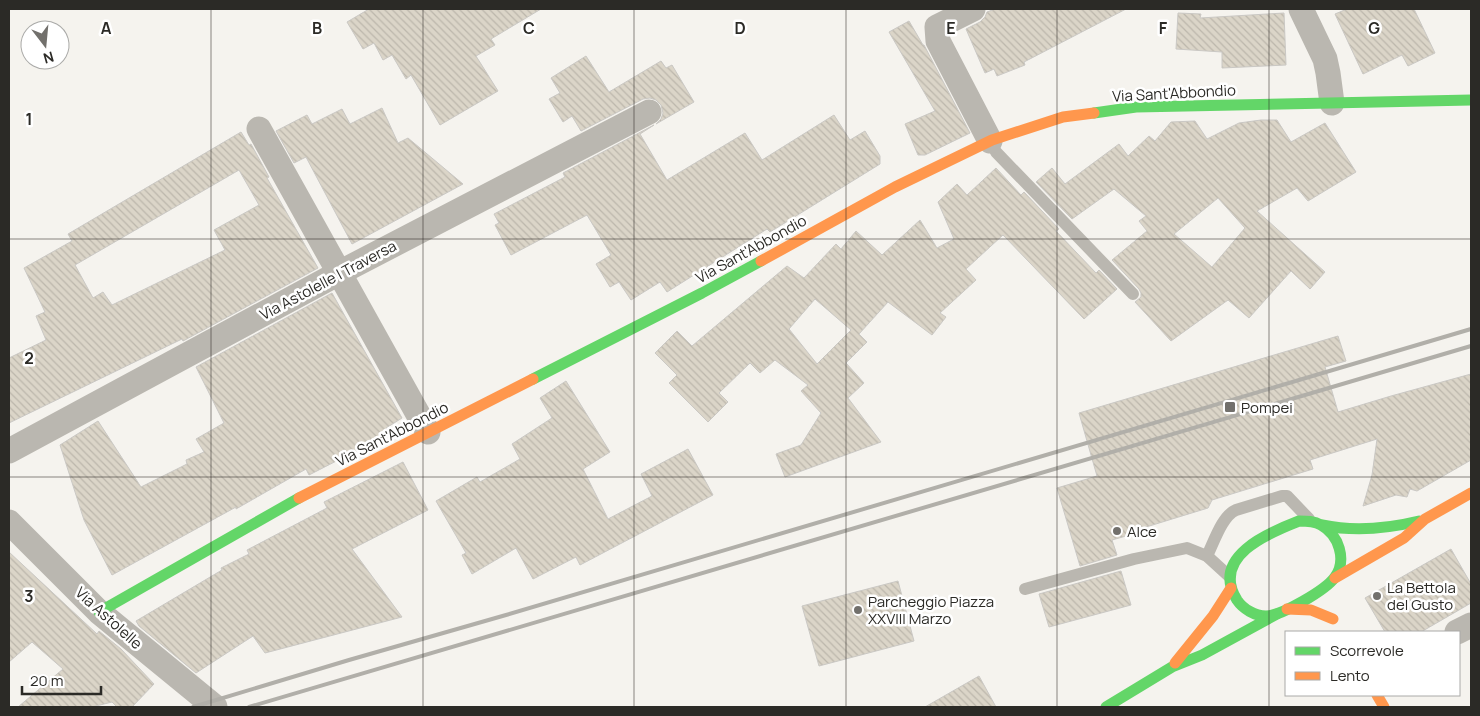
<svg xmlns="http://www.w3.org/2000/svg" width="1480" height="716" font-family="Manrope,sans-serif">
	<style>
		.building { fill: url(#building-back-hatch); stroke: #cac8c4; fill-rule: evenodd }
		.lines { fill: none; stroke-linecap: round; stroke-linejoin: round }
		.lane { stroke: #bab7b0; stroke-width: 12 }
		.street { stroke: #bab7b0; stroke-width: 25 }
		.fast { stroke: #63d668; stroke-width: 11 }
		.slow { stroke: #ff974d; stroke-width: 11 }
		.rail { stroke: #b1afa9; stroke-width: 4 }
		.grid { fill: none; stroke: #2b2a26; stroke-width: 1; stroke-opacity: 0.55 }
		.poi-dot { fill: #72706c; stroke: #fff; stroke-width: 2 }
		.labels { text-anchor: middle; dominant-baseline: central; stroke-width: 5; stroke-linejoin: round; paint-order: stroke }
		.street-label { font-size: 15px; fill: #2b2a26; stroke: #fff }
		.poi-label { font-size: 15px; fill: #2b2a26; stroke: #fff; text-anchor: start }
		.grid-label { font-size: 16px; text-anchor: middle; font-weight: bold; fill: #2b2a26; stroke: #fff; stroke-width: 5; stroke-linejoin: round; paint-order: stroke }
	</style>
	<defs>
		<pattern id="building-back-hatch" width="6" height="6" patternUnits="userSpaceOnUse" patternTransform="scale(1.25)"><rect width="6" height="6" fill="#dbd5c8"/><path d="M-1 5l2 2M0 0l6 6M5-1l2 2" fill="none" stroke="#bcb7ac"/></pattern>
	</defs>
	<rect width="100%" height="100%" fill="#f5f3ee"/>
	<g class="building">
		<polygon points="369,9 541,9 491,39 495,45 476,56 498,91 440,125 411,75 406,79 392,55 383,60 374,43 363,49 347,22"/>
		<polygon points="995,9 1126,9 1024,62 1025,65 997,76 994,69 985,73 966,29 980,22 985,17 987,12"/>
		<polygon points="1347,9 1414,9 1435,53 1408,66 1402,55 1363,74 1335,14"/>
		<polygon points="1178,13 1201,14 1200,18 1284,13 1286,65 1222,68 1222,52 1176,49"/>
		<polygon points="909,21 923,45 924,45 970,133 925,155 918,155 905,124 935,111 889,32"/>
		<polygon points="586,56 609,92 661,61 666,68 672,65 694,102 656,124 661,119 663,113 661,105 656,100 650,98 643,99 581,131 572,116 563,122 549,99 560,93 551,78"/>
		<polygon points="382,108 398,143 408,138 463,184 352,244 306,157 294,163 276,131 307,115 312,124 342,109 350,124"/>
		<polygon points="834,115 850,140 865,131 880,156 880,164 770,232 767,229 667,292 660,282 631,300 619,282 610,287 596,264 611,255 587,215 511,255 495,225 499,223 494,214 565,177 563,173 654,125 640,134 667,180 745,133 762,160"/>
		<path d="M1261,120H1277L1291,142L1325,123L1356,172L1308,201L1297,188L1257,211L1325,272L1310,289L1291,271L1249,318L1228,300L1171,341L1135,302L1141,297V293L1139,289L1112,260L1147,231L1139,221L1146,216L1114,189L1072,219L1036,182L1052,168L1065,184L1119,144L1128,156L1149,136L1155,141L1171,122L1195,121L1207,139L1239,123ZM1218,198L1245,228L1212,267L1174,234Z"/>
		<path d="M241,132L249,145L251,144L269,177L267,178L318,268L183,341L182,339L9,423V358L46,340L36,316L45,312L24,268L72,241L68,234ZM239,170L259,205L214,230L225,250L112,305L103,292L93,298L75,265Z"/>
		<path d="M996,168L1021,195L1024,192L1059,229L1056,231L1096,273L1099,270L1117,289L1084,319L1003,235L966,269L976,280L940,313L946,317L932,335L888,302L859,334L867,342L846,363L864,383L848,398L881,442L785,477L776,454L801,445L821,413L801,391L808,385L775,360L760,373L750,363L719,393L728,402L708,422L669,383L677,375L655,353L677,331L692,346L787,266L804,278L836,244L841,249L856,231L882,255L920,220L937,248L954,239L938,202L957,184L967,195ZM815,299L851,330L817,364L789,329Z"/>
		<polygon points="332,293 402,418 386,428 389,434 309,475 306,469 236,509 236,507 112,575 84,520 60,445 98,421 141,487 187,464 186,460 204,452 196,439 224,423 196,367"/>
		<polygon points="1338,336 1346,361 1325,367 1338,412 1391,396 1471,374 1471,460 1417,491 1410,489 1407,497 1396,495 1363,506 1372,475 1377,439 1310,460 1313,469 1212,500 1208,508 1133,531 1133,534 1112,540 1117,555 1080,566 1057,488 1097,476 1079,413"/>
		<polygon points="566,381 610,452 583,469 608,519 652,496 641,474 688,449 713,495 580,565 576,557 533,579 516,548 472,574 462,555 466,553 436,501 477,477 480,482 520,459 512,444 552,418 540,398"/>
		<polygon points="403,462 428,510 352,549 402,617 265,653 253,636 196,673 139,626 136,621 222,570 221,568 249,554 247,550 327,508 324,502"/>
		<polygon points="1451,549 1471,584 1471,603 1421,632 1385,632 1365,598"/>
		<polygon points="9,552 97,634 99,631 121,649 154,684 132,707 117,707 112,702 92,707 18,707 63,669 32,642 9,662"/>
		<polygon points="1121,571 1131,605 1049,627 1039,594"/>
		<polygon points="898,581 914,641 819,666 802,606"/>
		<polygon points="979,676 996,707 925,707"/>
	</g>
	<g class="lines">
		<g class="lane">
			<polyline points="990,141 996,152 1133,294"/>
			<path d="M1207,556C1214,542 1222,516 1236,510L1282,496H1287L1309,519"/>
			<polyline points="1025,589 1134,559 1187,548 1207,556 1230,577"/>
		</g>
		<g class="street">
			<polyline points="973,9 937,27 938,41 990,141"/>
			<polyline points="1301,9 1325,59 1328,73 1332,103"/>
			<polyline points="259,129 428,432"/>
			<polyline points="9,451 339,273 649,112"/>
			<polyline points="9,522 99,612 215,707"/>
			<polyline points="1457,632 1471,625"/>
		</g>
		<g class="fast">
			<polyline points="1094,113 1136,107 1471,100"/>
			<polyline points="533,379 702,293 761,261"/>
			<path d="M1299,521C1307,521 1314,521 1321,525C1339,535 1347,560 1335,577C1326,590 1281,616 1266,616C1255,616 1243,609 1237,600C1210,557 1268,533 1299,521Z"/>
			<path d="M1322,525C1355,532 1386,529 1419,521"/>
			<polyline points="99,612 299,498"/>
			<polyline points="1106,707 1172,667 1202,655 1277,614"/>
		</g>
		<g class="slow">
			<polyline points="761,261 895,187 992,140 1063,117 1094,113"/>
			<polyline points="299,498 533,379"/>
			<polyline points="1335,578 1404,538 1425,519 1471,493"/>
			<polyline points="1287,609 1311,610 1333,619"/>
			<polyline points="1175,663 1213,616 1231,588"/>
			<polyline points="1377,695 1384,707"/>
		</g>
		<g class="rail">
			<polyline points="193,707 349,660 506,615 1471,329"/>
			<polyline points="249,707 1471,346"/>
		</g>
	</g>
	<path class="grid" d="M211,9V707M423,9V707M634,9V707M846,9V707M1057,9V707M1269,9V707M9,239H1471M9,477H1471"/>
	<g class="poi-dot">
		<rect x="1224" y="401" width="12" height="12" rx="2.5"/>
		<circle cx="1117" cy="531" r="5"/>
		<circle cx="1377" cy="596" r="5"/>
		<circle cx="858" cy="610" r="5"/>
	</g>
	<g class="labels">
		<g class="street-label">
			<text transform="translate(1174 93) rotate(-3)">Via Sant'Abbondio</text>
			<text transform="translate(751 249) rotate(-29)">Via Sant'Abbondio</text>
			<text transform="translate(328 280) rotate(-28)">Via Astolelle I Traversa</text>
			<text transform="translate(392 434) rotate(-27)">Via Sant'Abbondio</text>
			<text transform="translate(109 618) rotate(42)">Via Astolelle</text>
		</g>
		<g class="poi-label">
			<text x="1241" y="407">Pompei</text>
			<text x="1127" y="531">Alce</text>
			<text x="1387" y="587">La Bettola<tspan x="1387" dy="17">del Gusto</tspan></text>
			<text x="868" y="601">Parcheggio Piazza<tspan x="868" dy="17">XXVIII Marzo</tspan></text>
		</g>
	</g>
	<g class="grid-label">
		<text x="106" y="34">A</text>
		<text x="317" y="34">B</text>
		<text x="529" y="34">C</text>
		<text x="740" y="34">D</text>
		<text x="951" y="34">E</text>
		<text x="1163" y="34">F</text>
		<text x="1374" y="34">G</text>
		<text x="29" y="125">1</text>
		<text x="29" y="364">2</text>
		<text x="29" y="602">3</text>
	</g>
	<rect width="1480" height="716" fill="none" stroke="#2b2a26" stroke-width="20"/>
	<rect x="1285" y="631" width="175" height="65" fill="#ffffff" stroke="#aaaaa8"/>
	<rect x="1295" y="647" width="25" height="8" fill="#63d668" stroke="#aaaaa8"/>
	<text x="1330" y="656" font-size="15" fill="#2b2a26">Scorrevole</text>
	<rect x="1295" y="672" width="25" height="8" fill="#ff974d" stroke="#aaaaa8"/>
	<text x="1330" y="681" font-size="15" fill="#2b2a26">Lento</text>
	<g transform="translate(45 45) rotate(164)"><circle r="24" fill="#ffffff" stroke="#aaaaa8"/>
	<path d="M0-4L9 19L0 12L-9 19Z" fill="#72706c"/>
	<text y="-8" font-size="14" font-weight="bold" text-anchor="middle" fill="#2b2a26">N</text>
	</g>
	<path d="M22 686v8h79v-8" fill="none" stroke="#2b2a26" stroke-width="2.5"/>
	<text x="30" y="686" font-size="15" fill="#2b2a26" stroke="#ffffff" stroke-width="4" paint-order="stroke">20 m</text>
</svg>
